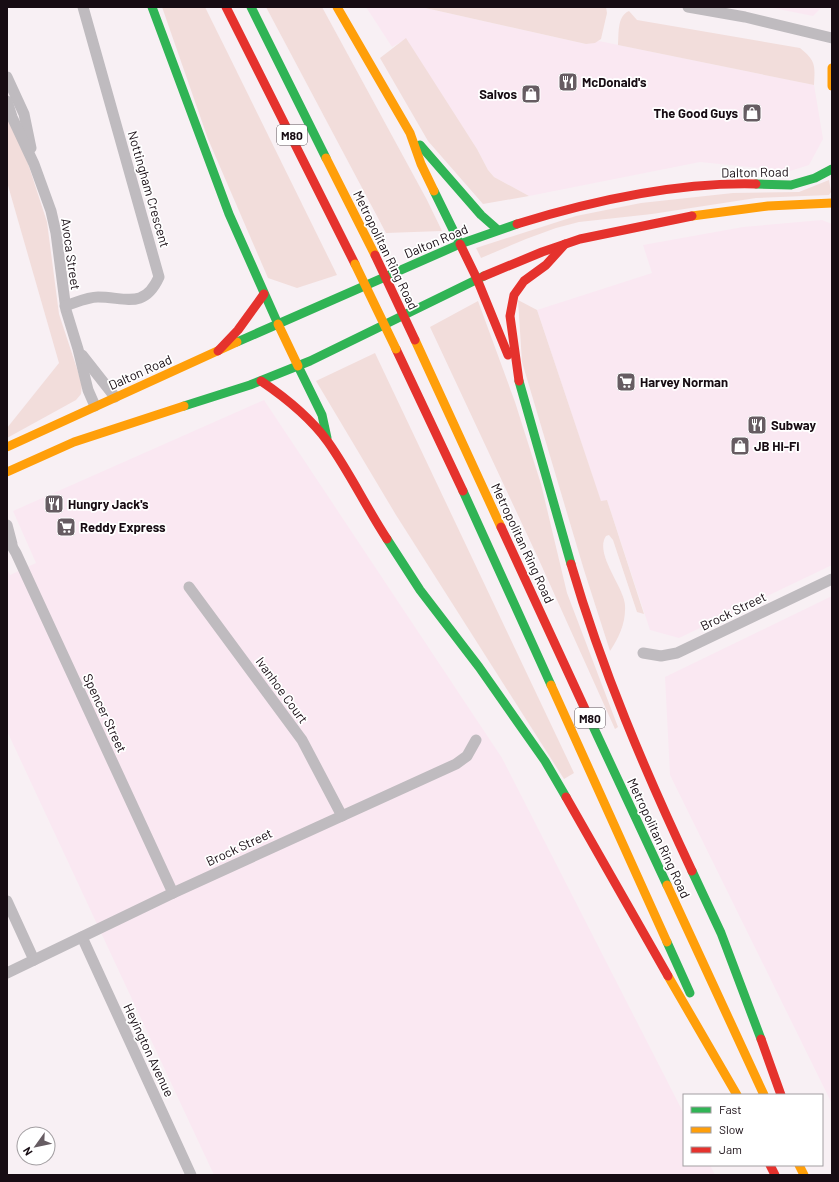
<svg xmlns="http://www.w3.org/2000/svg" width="839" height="1182" font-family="Barlow,sans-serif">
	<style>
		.built { fill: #fae8f2 }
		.green { fill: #f2dddb }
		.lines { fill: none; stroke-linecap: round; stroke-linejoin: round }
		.street { stroke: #bfbbbf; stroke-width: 11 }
		.fast { stroke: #30b455; stroke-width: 9 }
		.slow { stroke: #ff9f0a; stroke-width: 9 }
		.jam { stroke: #e5322d; stroke-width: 9 }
		.slow-bridge { stroke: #ff9f0a; stroke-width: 9 }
		.jam-bridge { stroke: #e5322d; stroke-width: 9 }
		.labels { text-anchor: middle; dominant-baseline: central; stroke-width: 3.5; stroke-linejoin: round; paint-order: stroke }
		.shield { fill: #fff; stroke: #5d555a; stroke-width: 1 }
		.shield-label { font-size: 12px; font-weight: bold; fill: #170c13 }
		.poi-label { font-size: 13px; font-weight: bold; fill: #170c13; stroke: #fff; text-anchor: start }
		.street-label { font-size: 13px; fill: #170c13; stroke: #fff }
	</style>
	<rect width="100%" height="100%" fill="#f8f0f4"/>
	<g class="built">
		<polygon points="366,7 421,7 586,44 599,41 814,85 823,139 809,165 790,171 700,162 529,196 494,177 488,170 477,149 406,39 392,47"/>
		<polygon points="768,7 822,7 813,16"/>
		<polygon points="822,220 832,224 832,565 679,638 650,630 607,500 601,502 537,310 652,273 643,245 743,227"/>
		<polygon points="264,400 502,758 684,1114 684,1165 710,1165 715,1175 214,1175 7,731 7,569 10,575 36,563 13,511"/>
		<polygon points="832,596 832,1104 670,775 665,677"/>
	</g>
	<g class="green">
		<polygon points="162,7 205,7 337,275 297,288 268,278 208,139"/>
		<polygon points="266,7 322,7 427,200 442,231 386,233"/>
		<polygon points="421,7 606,7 607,13 601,39 595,43 586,44"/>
		<path d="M629,11L637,20L800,48C816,61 815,65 814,85L618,45C619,33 617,16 629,11Z"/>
		<polygon points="406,38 477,149 488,170 494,177 529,196 483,204 428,141 380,58"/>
		<polygon points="7,115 22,145 47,222 59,314 82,384 81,394 76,400 7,438 7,428 59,363 7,182"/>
		<polygon points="829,180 831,192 829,195 756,198 652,214 579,222 556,228 526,239 481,258 476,248 576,216 641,203 733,193 799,192"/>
		<path d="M518,300L537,310L601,501L607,500L644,614L637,612L613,540L609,535L606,536C594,554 624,587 625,605C626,623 619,637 610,651L584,570L522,362Z"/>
		<polygon points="478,301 515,402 541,484 567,593 618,727 615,729 539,560 430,327"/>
		<polygon points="375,353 574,773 564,779 396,515 316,381"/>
	</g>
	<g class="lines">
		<g class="street">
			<polyline points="688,7 745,17 832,38"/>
			<polyline points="7,77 24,114 31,148"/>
			<polyline points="7,101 12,117 34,164 51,211 56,233 66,310 78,349 88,390 95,406"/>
			<path d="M65,306C75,303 87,297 98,297C125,297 144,310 159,277L83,7"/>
			<polyline points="82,355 115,397"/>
			<polyline points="7,525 12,544"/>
			<polyline points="7,538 16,553 173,893"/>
			<polyline points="189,587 302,740 342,816"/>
			<polyline points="643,653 661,656 677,653 832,579"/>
			<polyline points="7,901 34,960"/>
			<polyline points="82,937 191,1175"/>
			<polyline points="7,973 173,893 456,764 467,756 476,740"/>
		</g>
		<g class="fast">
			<polyline points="152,7 229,214 278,324"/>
			<polyline points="251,7 326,158"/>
			<polyline points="420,145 481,215 498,230"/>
			<polyline points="756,184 791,185 815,178 832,169"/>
			<polyline points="434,191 460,244"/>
			<polyline points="237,342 460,244 517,224"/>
			<polyline points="298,366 322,415 327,438"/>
			<polyline points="519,381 571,564"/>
			<polyline points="184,406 250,385 310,361 484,276"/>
			<polyline points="463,491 551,685"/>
			<polyline points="387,539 420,590 479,667 545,761 566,797"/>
			<polyline points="591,722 667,885"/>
			<polyline points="692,871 721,933 761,1039"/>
			<polyline points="667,942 690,993"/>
		</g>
		<g class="slow">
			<polyline points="337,7 410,133 421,164 434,191"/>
			<polyline points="832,68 832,86"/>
			<polyline points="326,158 375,255"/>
			<polyline points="692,216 768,206 832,203"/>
			<polyline points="278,324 298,366"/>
			<polyline points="415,340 501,527"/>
			<polyline points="7,447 237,342"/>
			<polyline points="7,472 74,442 184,406"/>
			<polyline points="551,685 667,942"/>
			<polyline points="667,885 764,1095"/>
			<polyline points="668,976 737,1095"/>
			<polyline points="799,1165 804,1175"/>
		</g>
		<g class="jam">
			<polyline points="226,7 355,264"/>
			<path d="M517,224C592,201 677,182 756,184"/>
			<polyline points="460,244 477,279"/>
			<polyline points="484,276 542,252 580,239 692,216"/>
			<polyline points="477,279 508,355"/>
			<polyline points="396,349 463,491"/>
			<polyline points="218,351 238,330 264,294"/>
			<path d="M261,381C286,398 310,417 328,442C350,473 366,507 387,539"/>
			<polyline points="519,381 510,316 514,295 524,281 546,265 565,244"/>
			<polyline points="501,527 591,722"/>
			<path d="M571,564C602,670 645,771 692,871"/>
			<polyline points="566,797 668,976"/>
			<polyline points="761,1039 781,1095"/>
			<polyline points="770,1165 775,1175"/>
		</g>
		<polyline class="slow-bridge" points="355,264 396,349"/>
		<polyline class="jam-bridge" points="375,255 415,340"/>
	</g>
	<defs>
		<symbol id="restaurant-square" viewBox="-11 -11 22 22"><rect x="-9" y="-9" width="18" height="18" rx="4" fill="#665c62" stroke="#fff"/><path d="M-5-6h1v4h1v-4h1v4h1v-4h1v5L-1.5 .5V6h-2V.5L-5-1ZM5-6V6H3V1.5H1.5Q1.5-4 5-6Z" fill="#fff"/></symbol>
		<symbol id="shop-square" viewBox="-11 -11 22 22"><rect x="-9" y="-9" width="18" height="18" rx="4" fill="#665c62" stroke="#fff"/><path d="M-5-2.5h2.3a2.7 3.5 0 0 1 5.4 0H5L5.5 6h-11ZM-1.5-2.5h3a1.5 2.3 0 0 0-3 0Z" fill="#fff"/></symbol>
		<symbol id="supermarket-square" viewBox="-11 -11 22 22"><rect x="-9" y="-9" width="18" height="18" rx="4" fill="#665c62" stroke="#fff"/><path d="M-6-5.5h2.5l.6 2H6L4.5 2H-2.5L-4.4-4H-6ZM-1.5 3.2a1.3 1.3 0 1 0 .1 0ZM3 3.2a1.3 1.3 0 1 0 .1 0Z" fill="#fff"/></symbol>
	</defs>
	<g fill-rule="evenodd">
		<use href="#restaurant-square" x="557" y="71" width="22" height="22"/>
		<use href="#shop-square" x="520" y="83" width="22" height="22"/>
		<use href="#shop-square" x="741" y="102" width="22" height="22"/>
		<use href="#supermarket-square" x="615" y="371" width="22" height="22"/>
		<use href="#restaurant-square" x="746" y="414" width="22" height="22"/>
		<use href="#shop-square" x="729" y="435" width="22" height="22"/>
		<use href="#restaurant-square" x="43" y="493" width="22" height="22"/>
		<use href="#supermarket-square" x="55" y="516" width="22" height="22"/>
	</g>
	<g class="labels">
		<g class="shield">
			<rect x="277" y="125" width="30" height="20" rx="3"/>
			<rect x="575" y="708" width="30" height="20" rx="3"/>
		</g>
		<g class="shield-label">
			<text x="292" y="135">M80</text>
			<text x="590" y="718">M80</text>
		</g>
		<g class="poi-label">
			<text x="582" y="82">McDonald's</text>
			<text x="517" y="94" text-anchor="end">Salvos</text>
			<text x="738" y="113" text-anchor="end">The Good Guys</text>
			<text x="640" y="382">Harvey Norman</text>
			<text x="771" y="425">Subway</text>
			<text x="754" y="446">JB Hi-Fi</text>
			<text x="68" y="504">Hungry Jack's</text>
			<text x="80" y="527">Reddy Express</text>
		</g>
		<g class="street-label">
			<text transform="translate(755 172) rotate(-1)">Dalton Road</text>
			<text transform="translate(149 189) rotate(74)">Nottingham Crescent</text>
			<text transform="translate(436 241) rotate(-23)">Dalton Road</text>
			<text transform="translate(386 250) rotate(64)">Metropolitan Ring Road</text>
			<text transform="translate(71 254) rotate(82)">Avoca Street</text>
			<text transform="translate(140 372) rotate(-24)">Dalton Road</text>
			<text transform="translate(523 543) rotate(65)">Metropolitan Ring Road</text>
			<text transform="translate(733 611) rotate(-26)">Brock Street</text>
			<text transform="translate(282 690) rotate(54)">Ivanhoe Court</text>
			<text transform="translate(105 713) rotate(65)">Spencer Street</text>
			<text transform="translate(659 838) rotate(65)">Metropolitan Ring Road</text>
			<text transform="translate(239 847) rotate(-25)">Brock Street</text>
			<text transform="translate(149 1050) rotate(65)">Heyington Avenue</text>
		</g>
	</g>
	<rect width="839" height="1182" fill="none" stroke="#170c13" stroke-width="16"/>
	<rect x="683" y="1094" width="140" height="72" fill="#ffffff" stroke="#a29ea1"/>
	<rect x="691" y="1107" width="20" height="6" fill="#30b455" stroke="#a29ea1"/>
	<text x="719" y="1114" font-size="12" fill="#170c13">Fast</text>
	<rect x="691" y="1127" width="20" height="6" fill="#ff9f0a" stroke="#a29ea1"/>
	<text x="719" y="1134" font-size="12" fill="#170c13">Slow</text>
	<rect x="691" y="1147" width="20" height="6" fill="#e5322d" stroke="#a29ea1"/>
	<text x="719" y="1154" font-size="12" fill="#170c13">Jam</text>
	<g transform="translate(36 1146) rotate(237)"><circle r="19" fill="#ffffff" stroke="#a29ea1"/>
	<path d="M0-3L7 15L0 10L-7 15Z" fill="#665c62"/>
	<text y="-6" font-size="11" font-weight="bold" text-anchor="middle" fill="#170c13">N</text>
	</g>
</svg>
